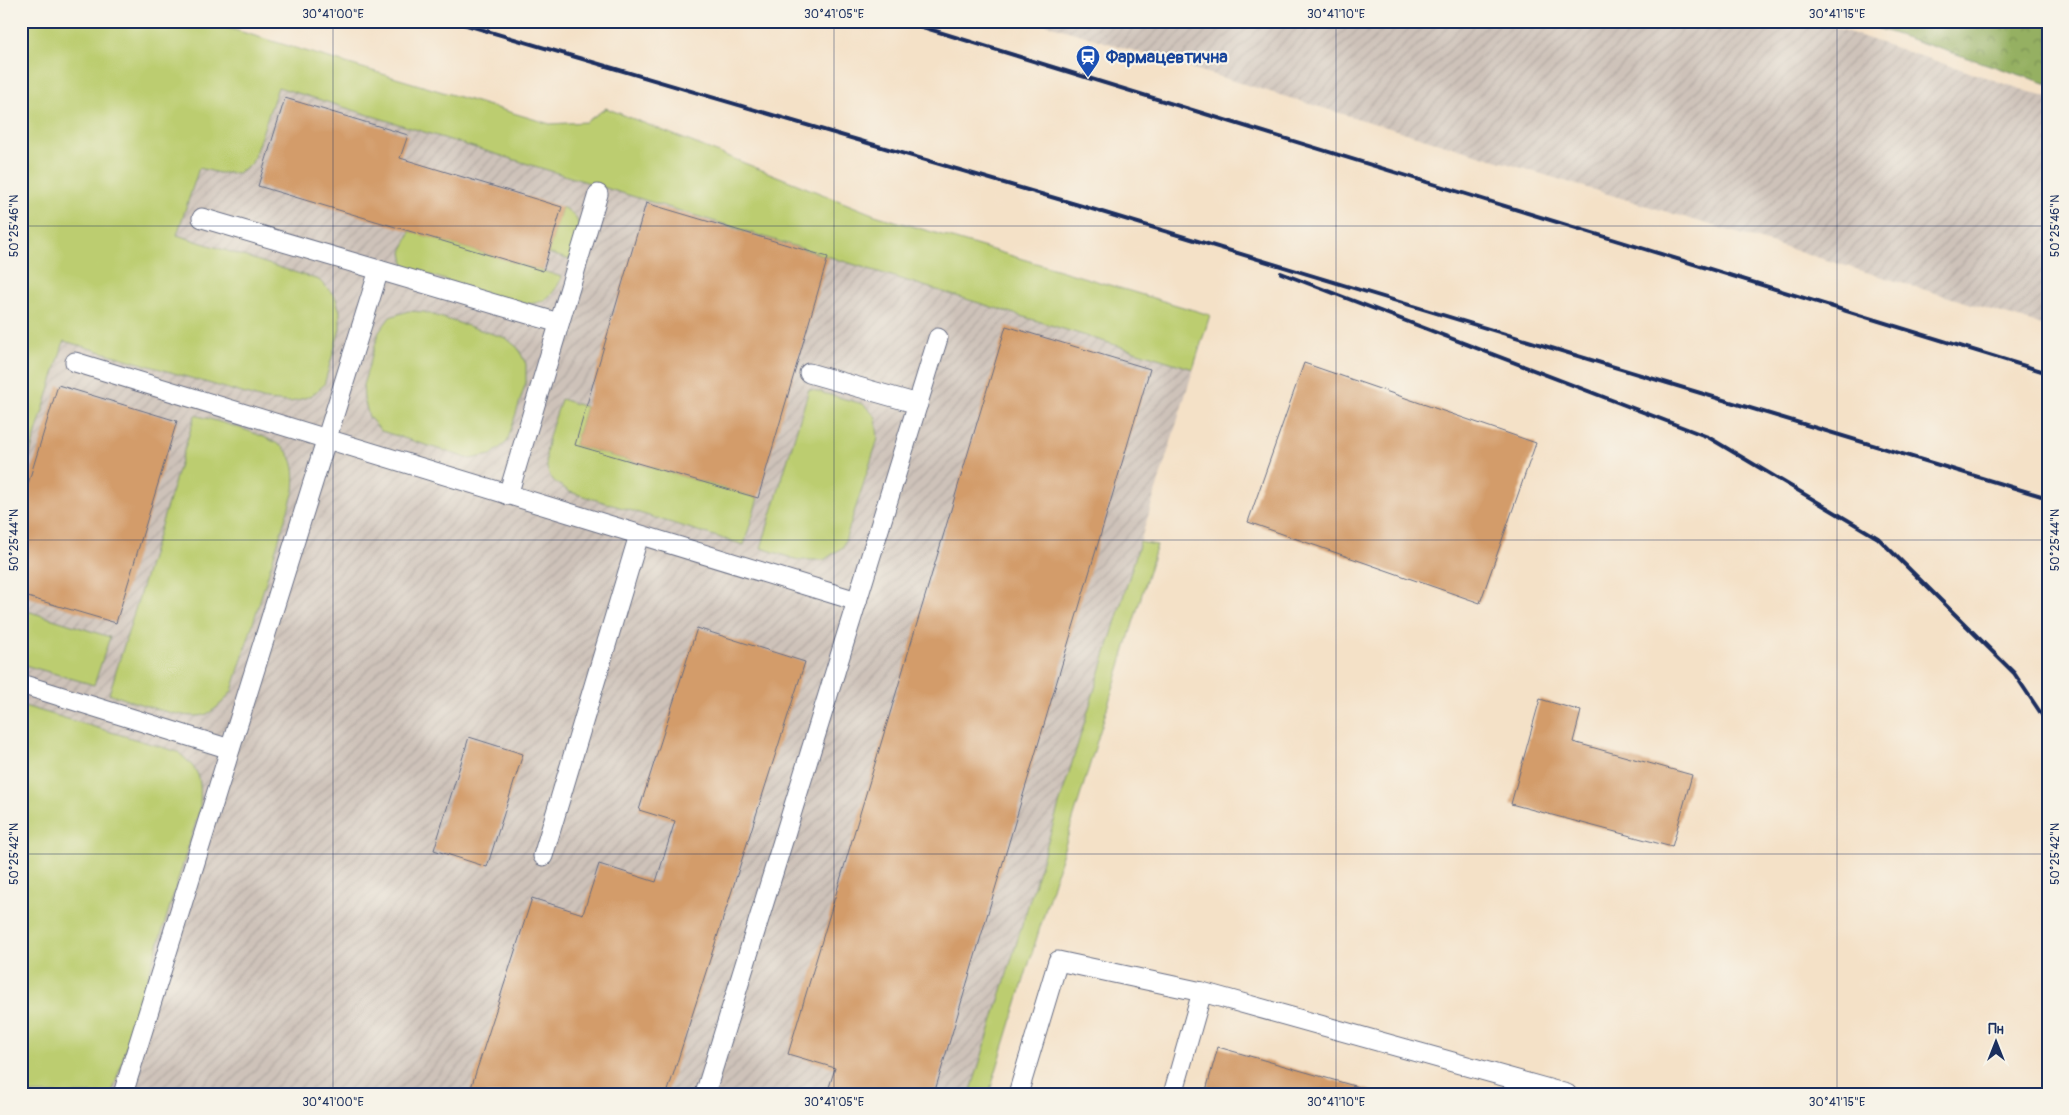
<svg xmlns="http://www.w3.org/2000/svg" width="2069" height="1115" font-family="Pangolin,sans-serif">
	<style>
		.industrial { fill: url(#industrial-furrows) }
		.green { fill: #bccd6f; stroke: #6c7e66 }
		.forest { fill: url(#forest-crowns); stroke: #587060 }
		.building { fill: #d39c6a }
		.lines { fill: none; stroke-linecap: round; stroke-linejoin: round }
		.service-casing { stroke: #676d83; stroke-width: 21 }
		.service { stroke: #fff; stroke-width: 19 }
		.rail { stroke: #1b2f5e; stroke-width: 4 }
		.ticks { fill: none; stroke: #1b2f5e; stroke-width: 1; stroke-opacity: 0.45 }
		.labels { text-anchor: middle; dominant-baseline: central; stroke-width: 4.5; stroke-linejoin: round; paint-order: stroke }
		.transit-label { font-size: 18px; font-weight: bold; fill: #164399; stroke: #f7f3e8; text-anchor: start }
		.neatline { fill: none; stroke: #1b2f5e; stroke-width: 2 }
		.ticks-label { font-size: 12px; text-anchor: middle; fill: #1b2f5e }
	</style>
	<defs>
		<pattern id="industrial-furrows" width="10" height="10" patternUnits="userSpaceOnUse" patternTransform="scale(1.25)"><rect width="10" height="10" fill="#cec2b9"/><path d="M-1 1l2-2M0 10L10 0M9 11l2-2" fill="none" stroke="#b0a7a1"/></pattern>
		<pattern id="forest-crowns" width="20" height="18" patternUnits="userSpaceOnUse" patternTransform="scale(1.25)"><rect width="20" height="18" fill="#95b062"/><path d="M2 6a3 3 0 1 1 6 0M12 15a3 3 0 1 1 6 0" fill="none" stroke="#799054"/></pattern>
	</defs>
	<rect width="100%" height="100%" fill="#f7f3e8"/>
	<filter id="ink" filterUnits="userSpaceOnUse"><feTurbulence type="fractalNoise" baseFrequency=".02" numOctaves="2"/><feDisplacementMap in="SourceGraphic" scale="10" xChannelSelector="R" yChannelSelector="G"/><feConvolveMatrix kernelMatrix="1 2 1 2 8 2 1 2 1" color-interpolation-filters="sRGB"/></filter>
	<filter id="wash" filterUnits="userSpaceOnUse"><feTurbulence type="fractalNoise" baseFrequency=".0096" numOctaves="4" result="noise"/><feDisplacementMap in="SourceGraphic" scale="20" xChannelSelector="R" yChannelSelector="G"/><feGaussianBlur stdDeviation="1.12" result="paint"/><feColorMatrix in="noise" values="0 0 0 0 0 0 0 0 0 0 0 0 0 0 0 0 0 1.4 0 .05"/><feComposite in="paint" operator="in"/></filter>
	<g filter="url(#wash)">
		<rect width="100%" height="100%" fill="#f4e1c7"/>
		<g class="industrial">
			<polygon points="21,21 205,21 550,124 586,122 606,108 875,215 1210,315 970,1094 21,1094"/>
			<polygon points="1035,21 1815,21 2048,98 2048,327"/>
		</g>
		<g class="green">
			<polygon points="21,21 205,21 550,124 586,122 606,108 875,215 1210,315 1193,369 278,87 252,163 238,173 219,173 199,168 177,235 319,280 335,296 340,311 340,329 324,385 311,396 291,402 266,400 64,341 21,483"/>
			<path d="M562,207C589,220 577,238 570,260L548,253Z"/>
			<path d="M410,231L543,271L562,277C551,301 540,306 514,303L412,269L404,264L402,252Z"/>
			<polygon points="408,311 424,312 506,338 518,348 526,364 526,382 507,442 491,455 470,459 381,431 369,417 364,399 363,385 379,332 390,317"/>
			<polygon points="809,389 863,404 876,417 878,439 843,547 824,560 798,560 761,548"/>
			<path d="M561,399L586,407L575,445L758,498L744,545L570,492C565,488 558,485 554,481C535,462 555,421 561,399Z"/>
			<path d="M195,415C216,421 277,436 288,453C296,465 295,478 294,491L232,691C225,700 218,708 207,714C187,723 131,700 109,694Z"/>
			<polygon points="1140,542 1157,545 989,1094 970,1094"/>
			<polygon points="21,609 110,637 94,685 21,664"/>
			<path d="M21,705L178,752C202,773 201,777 200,809L112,1094H21Z"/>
		</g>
		<polygon class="forest" points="1855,21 2048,21 2048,84"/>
		<g id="blocks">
			<g class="building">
				<polygon points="285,98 408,135 400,158 562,207 543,271 258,186"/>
				<polygon points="646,203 828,257 758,498 575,445"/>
				<polygon points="1006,326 1150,369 934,1094 827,1094 835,1068 788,1054"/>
				<polygon points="1304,363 1536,443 1480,603 1248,522"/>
				<polygon points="58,385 177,421 116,623 21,595 21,507"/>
				<polygon points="697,628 805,662 667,1094 469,1094 532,898 583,914 599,864 656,882 675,821 639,810"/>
				<polygon points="1540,699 1581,711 1573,742 1692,775 1672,847 1511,804"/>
				<polygon points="469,737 523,754 487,867 434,850"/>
				<polygon points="1218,1047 1379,1093 1379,1094 1205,1094"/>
			</g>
		</g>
	</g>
	<g filter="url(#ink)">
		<use href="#blocks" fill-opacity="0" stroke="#676d83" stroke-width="1"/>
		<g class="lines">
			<defs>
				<g id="service">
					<polyline points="202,218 559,323"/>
					<polyline points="75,362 857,601"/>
					<polyline points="809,373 918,404"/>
					<polyline points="508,495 598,194"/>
					<polyline points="21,684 230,749"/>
					<polyline points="543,856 639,535"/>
					<polyline points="123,1094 379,270"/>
					<polyline points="705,1094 938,338"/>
					<polyline points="1018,1094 1058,961 1202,992"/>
					<polyline points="1173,1094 1202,992 1567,1094"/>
				</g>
			</defs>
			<use href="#service" class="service-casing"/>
			<use href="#service" class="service"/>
			<g class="rail">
				<polyline points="453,21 1082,206 2048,498"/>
				<polyline points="903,21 2048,373"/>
				<polyline points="1281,273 1708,437 1878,538 2014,673 2048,724"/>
			</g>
		</g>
	</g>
	<path class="ticks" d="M333,21V1094M834,21V1094M1336,21V1094M1837,21V1094M21,226H2048M21,540H2048M21,854H2048"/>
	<defs>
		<symbol id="station-pin" viewBox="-11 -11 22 30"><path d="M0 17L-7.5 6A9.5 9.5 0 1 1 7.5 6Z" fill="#1a4fb4" stroke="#f7f3e8"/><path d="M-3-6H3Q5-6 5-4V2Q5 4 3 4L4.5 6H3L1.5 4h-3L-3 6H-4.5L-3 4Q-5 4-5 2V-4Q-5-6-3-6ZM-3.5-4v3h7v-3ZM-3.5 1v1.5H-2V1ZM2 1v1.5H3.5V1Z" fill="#fff"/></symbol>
	</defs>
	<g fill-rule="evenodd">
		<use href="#station-pin" x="1074" y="43" width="28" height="38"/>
	</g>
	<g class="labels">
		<g class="transit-label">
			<text x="1106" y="57">Фармацевтична</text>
		</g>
	</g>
	<rect width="2069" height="1115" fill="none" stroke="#f7f3e8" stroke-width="55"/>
	<g transform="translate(1996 1042)" stroke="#f7f3e8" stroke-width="4" paint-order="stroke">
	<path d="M0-4L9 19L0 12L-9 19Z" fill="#1b2f5e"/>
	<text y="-8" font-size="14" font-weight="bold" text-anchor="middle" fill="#1b2f5e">Пн</text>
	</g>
	<rect x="28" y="28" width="2014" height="1060" class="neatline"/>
	<g class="ticks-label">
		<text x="333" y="18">30°41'00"E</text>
		<text x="834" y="18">30°41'05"E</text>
		<text x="1336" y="18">30°41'10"E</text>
		<text x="1837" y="18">30°41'15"E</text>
		<text transform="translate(14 226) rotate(-90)" y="4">50°25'46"N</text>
		<text transform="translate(2055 226) rotate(-90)" y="4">50°25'46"N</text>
		<text transform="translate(14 540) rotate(-90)" y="4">50°25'44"N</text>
		<text transform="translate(2055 540) rotate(-90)" y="4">50°25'44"N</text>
		<text transform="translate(14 854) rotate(-90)" y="4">50°25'42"N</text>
		<text transform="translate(2055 854) rotate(-90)" y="4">50°25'42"N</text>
		<text x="333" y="1106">30°41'00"E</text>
		<text x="834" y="1106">30°41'05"E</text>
		<text x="1336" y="1106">30°41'10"E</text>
		<text x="1837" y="1106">30°41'15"E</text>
	</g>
</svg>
